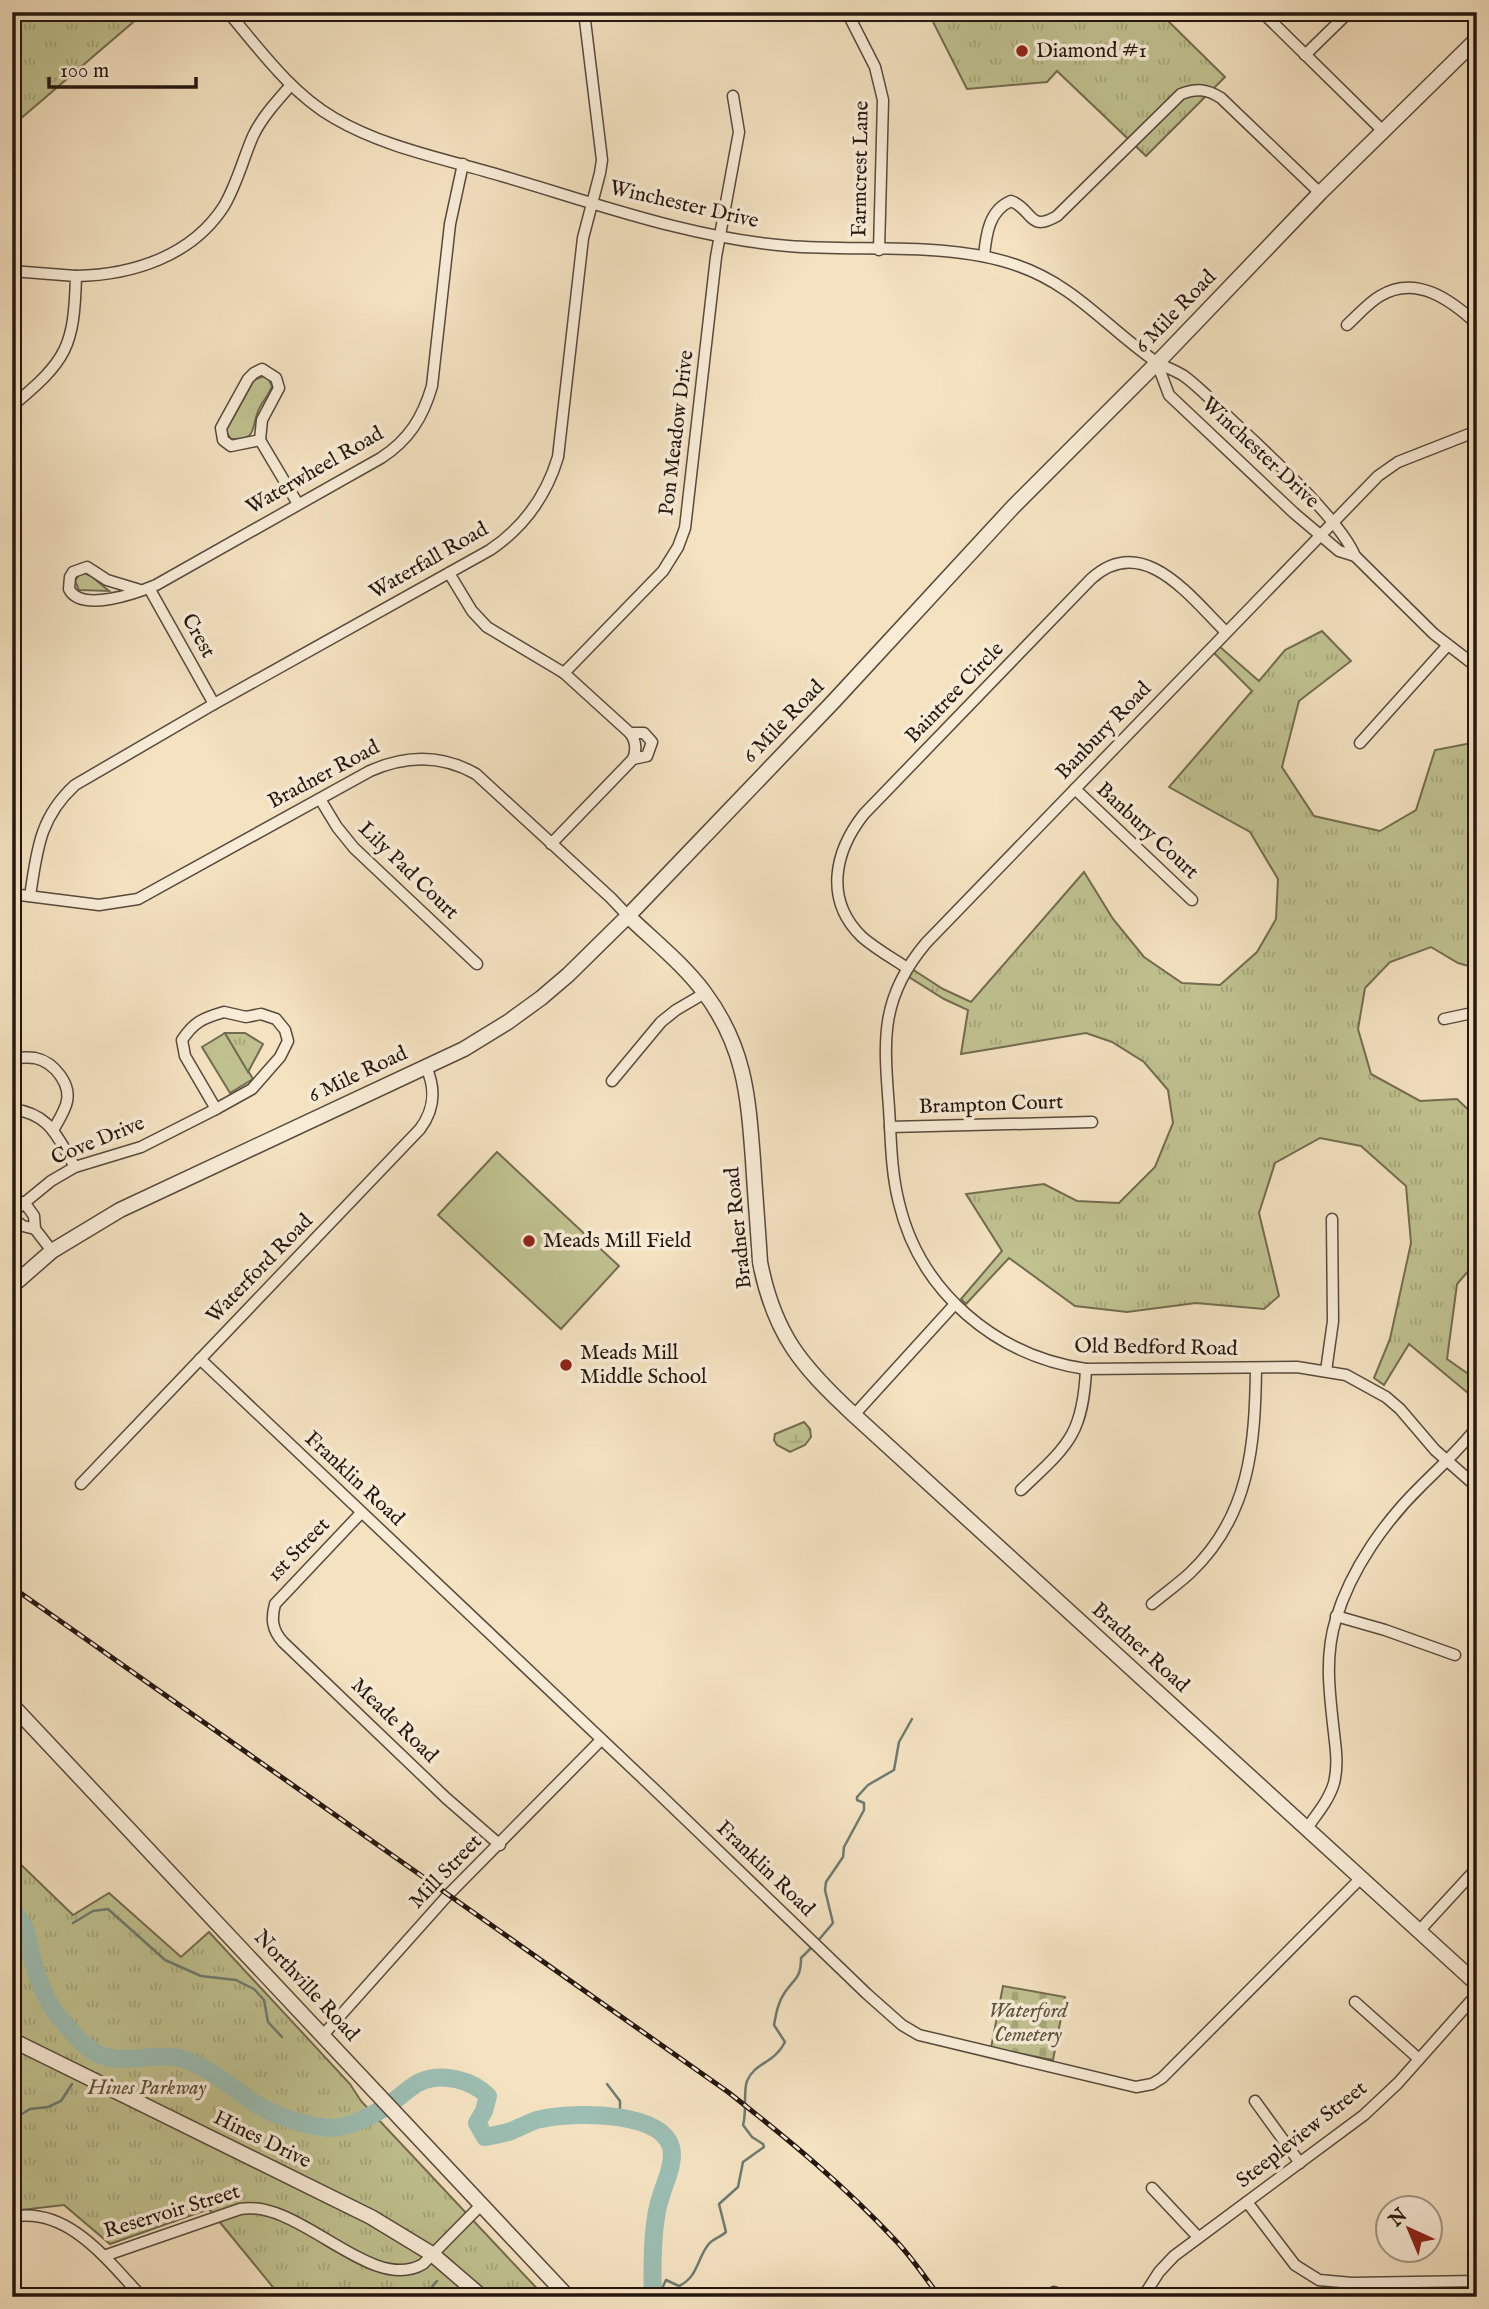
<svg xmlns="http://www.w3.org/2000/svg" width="1489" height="2309" font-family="'IM FELL English',serif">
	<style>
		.green { fill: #c0c290; stroke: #726c50; stroke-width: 2 }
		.wetland { fill: url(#wetland-marsh); stroke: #726c50; stroke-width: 2 }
		.cemetery { fill: url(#cemetery-stones); stroke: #726c50; stroke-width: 2 }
		.park { fill: url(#park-tufts); stroke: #726c50; stroke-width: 2 }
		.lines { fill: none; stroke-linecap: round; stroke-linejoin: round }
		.stream { stroke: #6c7b71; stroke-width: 2.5 }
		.river { stroke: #9cbeb3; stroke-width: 18 }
		.minor-casing { stroke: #584a3c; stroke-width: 13 }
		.tertiary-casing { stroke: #584a3c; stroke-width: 17 }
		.minor { stroke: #f8ecd7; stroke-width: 10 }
		.tertiary { stroke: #f8ecd7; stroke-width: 14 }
		.rail-casing { stroke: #24170f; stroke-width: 5 }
		.rail { stroke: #f8ecd7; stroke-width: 2.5; stroke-dasharray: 8; stroke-linecap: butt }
		.poi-dot { fill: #8f2418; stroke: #f8ecd7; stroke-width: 2.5 }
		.labels { text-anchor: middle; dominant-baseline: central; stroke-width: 7; stroke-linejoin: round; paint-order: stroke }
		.poi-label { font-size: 21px; fill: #24170f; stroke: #f8ecd7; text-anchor: start }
		.street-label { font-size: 21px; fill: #24170f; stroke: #f8ecd7 }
		.park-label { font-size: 21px; font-style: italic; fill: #5b533c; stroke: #f8ecd7 }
	</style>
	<defs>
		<pattern id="wetland-marsh" width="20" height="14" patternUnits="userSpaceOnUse" patternTransform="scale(1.75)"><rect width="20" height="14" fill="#c0c290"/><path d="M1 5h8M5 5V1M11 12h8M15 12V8" fill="none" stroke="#a5a67b"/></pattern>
		<pattern id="cemetery-stones" width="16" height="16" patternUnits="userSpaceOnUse" patternTransform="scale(1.75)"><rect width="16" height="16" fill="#c0c290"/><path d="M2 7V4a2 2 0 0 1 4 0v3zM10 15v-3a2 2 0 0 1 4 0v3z" fill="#a5a67b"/></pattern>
		<pattern id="park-tufts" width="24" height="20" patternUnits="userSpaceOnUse" patternTransform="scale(1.75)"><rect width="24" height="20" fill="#c0c290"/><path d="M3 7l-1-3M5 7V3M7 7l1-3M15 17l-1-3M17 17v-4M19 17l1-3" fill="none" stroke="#a5a67b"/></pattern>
	</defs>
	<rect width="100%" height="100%" fill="#f4e2c1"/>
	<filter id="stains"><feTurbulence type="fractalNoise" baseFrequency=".00286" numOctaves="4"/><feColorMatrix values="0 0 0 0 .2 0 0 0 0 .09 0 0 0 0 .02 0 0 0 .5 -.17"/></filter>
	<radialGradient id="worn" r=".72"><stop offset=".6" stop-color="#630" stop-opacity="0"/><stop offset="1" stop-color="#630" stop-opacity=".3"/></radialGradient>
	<g class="green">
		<path d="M264,376L268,378L272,386C269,395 262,402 258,411C251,430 257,440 231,439L227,433V429L254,380Z"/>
		<polygon points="84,573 91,576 109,591 79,590 75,581 79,575"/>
		<polygon points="225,1033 253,1079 230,1093 202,1047"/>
		<polygon points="497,1152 619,1266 561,1329 438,1215"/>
	</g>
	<polygon class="wetland" points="804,1422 810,1429 811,1437 805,1445 790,1452 777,1445 774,1440 775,1434"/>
	<polygon class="cemetery" points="1003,1986 1065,1997 1053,2060 991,2048"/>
	<g class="park">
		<polygon points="12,12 145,12 12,126"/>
		<polygon points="928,12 1159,12 1225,77 1146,156 1057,71 1047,82 967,89"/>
		<polygon points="1322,631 1351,661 1299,701 1282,767 1314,816 1380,831 1416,810 1435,750 1477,742 1477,951 1472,967 1458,963 1431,947 1390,962 1365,988 1358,1029 1371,1074 1420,1101 1457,1099 1477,1118 1477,1261 1457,1284 1447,1359 1477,1380 1477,1393 1474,1398 1409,1344 1384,1385 1374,1378 1390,1339 1411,1243 1406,1186 1361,1146 1320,1138 1275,1163 1259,1213 1279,1296 1264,1309 1196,1303 1127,1312 1075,1306 1009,1258 966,1304 961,1299 1002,1251 966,1194 1044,1184 1077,1201 1119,1203 1155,1167 1173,1123 1168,1090 1144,1062 1112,1042 1086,1033 961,1054 968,1010 944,999 909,977 912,969 943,989 971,1002 1084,872 1113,919 1144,957 1182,983 1220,985 1257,952 1276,919 1278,879 1250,832 1169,787 1252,691 1213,652 1219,646 1259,681 1285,650"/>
		<polygon points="225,1033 245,1033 263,1044 248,1072"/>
		<polygon points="12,1856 73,1915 109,1893 181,1957 209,1932 350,2084 361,2101 545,2297 281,2297 209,2209 110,2244 64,2205 12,2211"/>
	</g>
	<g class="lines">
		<g class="stream">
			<polyline points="73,1923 93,1911 108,1909 165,1960 201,1976 236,1980 254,1989 264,2000 268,2022 282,2037"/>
			<polyline points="817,1942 833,1923 825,1890 826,1882 843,1857 844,1847 864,1810 864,1803 857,1800 857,1797 868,1785 894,1770 899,1742 912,1719"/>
			<polyline points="607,2084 620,2101 620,2118"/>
			<polyline points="12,2120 30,2109 48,2107 61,2101 72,2084"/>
			<polyline points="432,2297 431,2288 437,2281"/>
			<path d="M658,2297L666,2280L679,2286C698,2277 697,2259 708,2245C712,2239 721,2237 726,2232L719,2204L738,2187L743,2162L764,2147L763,2144L752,2137L743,2125C747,2112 743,2091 747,2081C755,2062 774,2064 785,2042L774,2025C776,2014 778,2002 785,1992C795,1978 801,1978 801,1958L812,1947"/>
		</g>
		<path class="river" d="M12,1910C28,1927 27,1937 32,1958C37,1977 46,2000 58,2016C67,2026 80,2043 91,2050C120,2070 158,2048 189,2061C215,2072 233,2089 256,2104C277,2117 306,2126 331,2128C348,2129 381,2111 394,2101C402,2095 411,2086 420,2082C442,2072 472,2080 488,2096L484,2111L477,2123L485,2137C494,2135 503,2134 511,2131C521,2127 531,2121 541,2119C571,2112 672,2109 672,2155C672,2170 665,2182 661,2196C652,2222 652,2269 653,2297"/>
		<defs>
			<g id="minor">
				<path d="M228,12C260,50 291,93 334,118C385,148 446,159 502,176C595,203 690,238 788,246C860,252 947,241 1016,265C1075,285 1106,327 1155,361C1164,367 1175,370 1184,376C1203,390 1220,409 1237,425C1267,453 1341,521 1355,556L1339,551L1294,513L1169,395L1157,363"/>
				<polyline points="847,12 875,67 883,100 879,250"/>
				<polyline points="1262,12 1382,130"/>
				<polyline points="1305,55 1349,12"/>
				<path d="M984,256C986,235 989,210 1011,201C1033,209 1028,233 1057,216L1181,94C1197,88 1207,89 1221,98L1320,193"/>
				<path d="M12,271L76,276C74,348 67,360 12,406"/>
				<path d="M76,276C133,275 192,256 224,206C237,184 243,159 253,136C262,117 277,101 291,85"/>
				<path d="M1347,325C1358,315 1368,303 1380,296C1416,274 1451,300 1477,324"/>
				<polygon points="262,369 276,378 279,388 262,420 260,440 231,446 223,440 221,428 248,379 254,373"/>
				<path d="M1477,431L1398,462L1378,476L926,943C879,999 884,1041 889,1108C891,1140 891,1172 899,1203C920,1292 996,1356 1086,1369L1297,1367L1346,1375L1386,1397L1400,1409L1435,1450L1477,1487"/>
				<polyline points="260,440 298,504"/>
				<polyline points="1355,556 1434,634 1477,667"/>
				<path d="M449,573L472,611L487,627L564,673L630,733C636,741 637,749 633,759L551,844"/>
				<polyline points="149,588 214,704"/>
				<path d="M140,590L107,580L87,567L73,572L70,577L69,589C81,613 137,593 156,585L381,458C409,440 423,417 432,386L450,224L463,164"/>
				<polyline points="564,673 663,571 678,547 685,528 716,257 739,132 733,96"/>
				<polyline points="630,733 644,733 652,742 647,756 633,759"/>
				<polyline points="1360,743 1448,645"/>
				<polyline points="1075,789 1192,900"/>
				<polyline points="320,799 337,827 354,848 477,964"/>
				<path d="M12,894L99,905L138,899L370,771C406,755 441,754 476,774L611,898L628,916"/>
				<path d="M30,896C37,851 39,818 75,785L214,704L490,550C524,527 546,497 558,457L583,238L600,173L602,160L584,12"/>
				<path d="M907,968C892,958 876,949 862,937C824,900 834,852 864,814L1091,579C1143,531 1191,598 1226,632"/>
				<path d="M224,1012L246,1017L261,1014L276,1019L285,1030L288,1041L280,1057L252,1089L216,1109L185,1056L182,1040C194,1022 203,1018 224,1012Z"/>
				<polyline points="1444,1019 1477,1012"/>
				<path d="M12,1058C19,1058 28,1057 35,1058C54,1062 73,1085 66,1105C63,1113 58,1122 53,1130"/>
				<polyline points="612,1081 661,1022 676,1010 705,993"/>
				<path d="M12,1109C51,1114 57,1137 75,1167"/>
				<polyline points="890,1127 1092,1122"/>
				<polyline points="12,1213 51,1181 75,1167 141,1147 216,1109"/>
				<polyline points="12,1218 23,1226 35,1229 34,1216 24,1202"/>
				<polyline points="35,1229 52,1251"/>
				<polyline points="200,1359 653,1788 867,1994 902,2025 919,2035 1136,2087 1152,2084 1162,2078 1361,1878"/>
				<polyline points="1326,1371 1333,1321 1332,1219"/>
				<polyline points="854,1415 955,1304"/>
				<path d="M81,1484L420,1129C435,1109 436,1089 426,1067"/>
				<path d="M1021,1490C1067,1446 1083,1436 1086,1369"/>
				<path d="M361,1513L275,1604C271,1619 272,1630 283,1642L446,1798L500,1845"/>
				<path d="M1152,1604C1164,1594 1178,1584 1190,1573C1250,1516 1255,1445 1256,1368"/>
				<polyline points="1336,1616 1385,1630 1455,1655"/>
				<path d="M1307,1828C1317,1814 1329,1800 1334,1783C1339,1763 1335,1744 1333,1724C1329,1689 1325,1654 1336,1619C1351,1569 1385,1521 1422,1485C1441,1466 1460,1449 1477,1427"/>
				<polyline points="1419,1931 1477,1868"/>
				<polyline points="1355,2002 1419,2059"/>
				<polyline points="323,2035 448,1895 601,1740"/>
				<polyline points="1255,2101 1300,2163"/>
				<polyline points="1152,2188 1198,2237"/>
				<polyline points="1247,2202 1295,2265 1319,2280 1352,2283 1477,2281"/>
				<path d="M12,2217C68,2206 108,2261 142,2297"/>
				<path d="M104,2256L240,2209C299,2198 371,2295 423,2264L482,2204"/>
				<polyline points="1054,2292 1068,2297"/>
				<polyline points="1143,2297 1159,2272 1174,2256 1364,2115 1398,2083 1477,1994"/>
			</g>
			<g id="tertiary">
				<path d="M628,916C654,941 683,964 704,992C745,1047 748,1095 753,1160C755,1194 758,1228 760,1262C774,1334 801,1366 854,1415L1477,1984"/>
				<polyline points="12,1286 52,1251 120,1210 464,1049 508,1022 541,998 568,975 628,916 834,701 1013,507 1157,363 1320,193 1477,39"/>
				<polyline points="12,1705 568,2297"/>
				<polyline points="12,2040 371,2217 432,2254 482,2297"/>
			</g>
		</defs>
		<use href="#minor" class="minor-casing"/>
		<use href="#tertiary" class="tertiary-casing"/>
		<use href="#minor" class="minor"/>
		<use href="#tertiary" class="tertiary"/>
		<defs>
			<path id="rail" d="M12,1587L728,2092C788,2139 845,2186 897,2242C913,2259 926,2279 940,2297"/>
		</defs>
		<use href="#rail" class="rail-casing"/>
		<use href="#rail" class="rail"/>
	</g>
	<g class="poi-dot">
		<circle cx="1022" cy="51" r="7"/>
		<circle cx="529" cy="1241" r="7"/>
		<circle cx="566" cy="1365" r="7"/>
	</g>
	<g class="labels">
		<g class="poi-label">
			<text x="1036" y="51">Diamond #1</text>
			<text x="543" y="1241">Meads Mill Field</text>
			<text x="580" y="1353">Meads Mill<tspan x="580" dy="24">Middle School</tspan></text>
		</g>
		<g class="street-label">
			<text transform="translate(861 169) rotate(-89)">Farmcrest Lane</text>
			<text transform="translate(684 205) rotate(13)">Winchester Drive</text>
			<text transform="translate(1176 312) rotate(-46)">6 Mile Road</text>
			<text transform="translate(677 433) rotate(-83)">Pon Meadow Drive</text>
			<text transform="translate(1260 453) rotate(43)">Winchester Drive</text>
			<text transform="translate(315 471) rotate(-30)">Waterwheel Road</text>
			<text transform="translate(429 561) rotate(-30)">Waterfall Road</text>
			<text transform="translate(198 636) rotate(61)">Crest</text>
			<text transform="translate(955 693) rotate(-46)">Baintree Circle</text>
			<text transform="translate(784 722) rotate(-46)">6 Mile Road</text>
			<text transform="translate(1104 731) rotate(-46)">Banbury Road</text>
			<text transform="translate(324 775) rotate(-28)">Bradner Road</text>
			<text transform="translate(1147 831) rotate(43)">Banbury Court</text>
			<text transform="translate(408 871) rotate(44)">Lily Pad Court</text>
			<text transform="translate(358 1075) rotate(-25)">6 Mile Road</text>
			<text transform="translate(991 1105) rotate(-2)">Brampton Court</text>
			<text transform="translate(98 1141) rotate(-22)">Cove Drive</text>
			<text transform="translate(739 1228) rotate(-96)">Bradner Road</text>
			<text transform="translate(260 1269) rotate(-46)">Waterford Road</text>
			<text transform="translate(1156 1348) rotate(1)">Old Bedford Road</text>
			<text transform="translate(354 1479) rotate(43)">Franklin Road</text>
			<text transform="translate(299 1550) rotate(-46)">1st Street</text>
			<text transform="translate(1140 1648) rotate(42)">Bradner Road</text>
			<text transform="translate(394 1721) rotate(44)">Meade Road</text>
			<text transform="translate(765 1869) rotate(44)">Franklin Road</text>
			<text transform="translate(446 1872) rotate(-46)">Mill Street</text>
			<text transform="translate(306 1986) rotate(47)">Northville Road</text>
			<text transform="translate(1302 2135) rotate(-38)">Steepleview Street</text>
			<text transform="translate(262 2140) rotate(26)">Hines Drive</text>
			<text transform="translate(172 2212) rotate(-17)">Reservoir Street</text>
		</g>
		<g class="park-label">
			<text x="1028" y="2011">Waterford<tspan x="1028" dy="24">Cemetery</tspan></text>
			<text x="147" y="2088">Hines Parkway</text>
		</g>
	</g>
	<rect width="1489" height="2309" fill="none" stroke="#f4e2c1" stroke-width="42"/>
	<rect x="14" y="14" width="1461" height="2281" fill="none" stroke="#24170f" stroke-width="3.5"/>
	<rect x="21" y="21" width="1447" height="2267" fill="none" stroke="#24170f" stroke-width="2"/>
	<g transform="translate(1409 2229) rotate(316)"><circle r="33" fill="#f8ecd7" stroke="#a39787" stroke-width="2"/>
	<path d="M0-5L12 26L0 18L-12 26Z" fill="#8f2418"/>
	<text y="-10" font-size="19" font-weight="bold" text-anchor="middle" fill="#24170f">N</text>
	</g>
	<path d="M49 77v10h147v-10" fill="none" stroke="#24170f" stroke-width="3.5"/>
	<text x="60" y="77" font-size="21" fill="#24170f" stroke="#f8ecd7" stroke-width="5" paint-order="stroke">100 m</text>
	<rect width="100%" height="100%" filter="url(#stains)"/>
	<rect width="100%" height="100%" fill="url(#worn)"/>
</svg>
